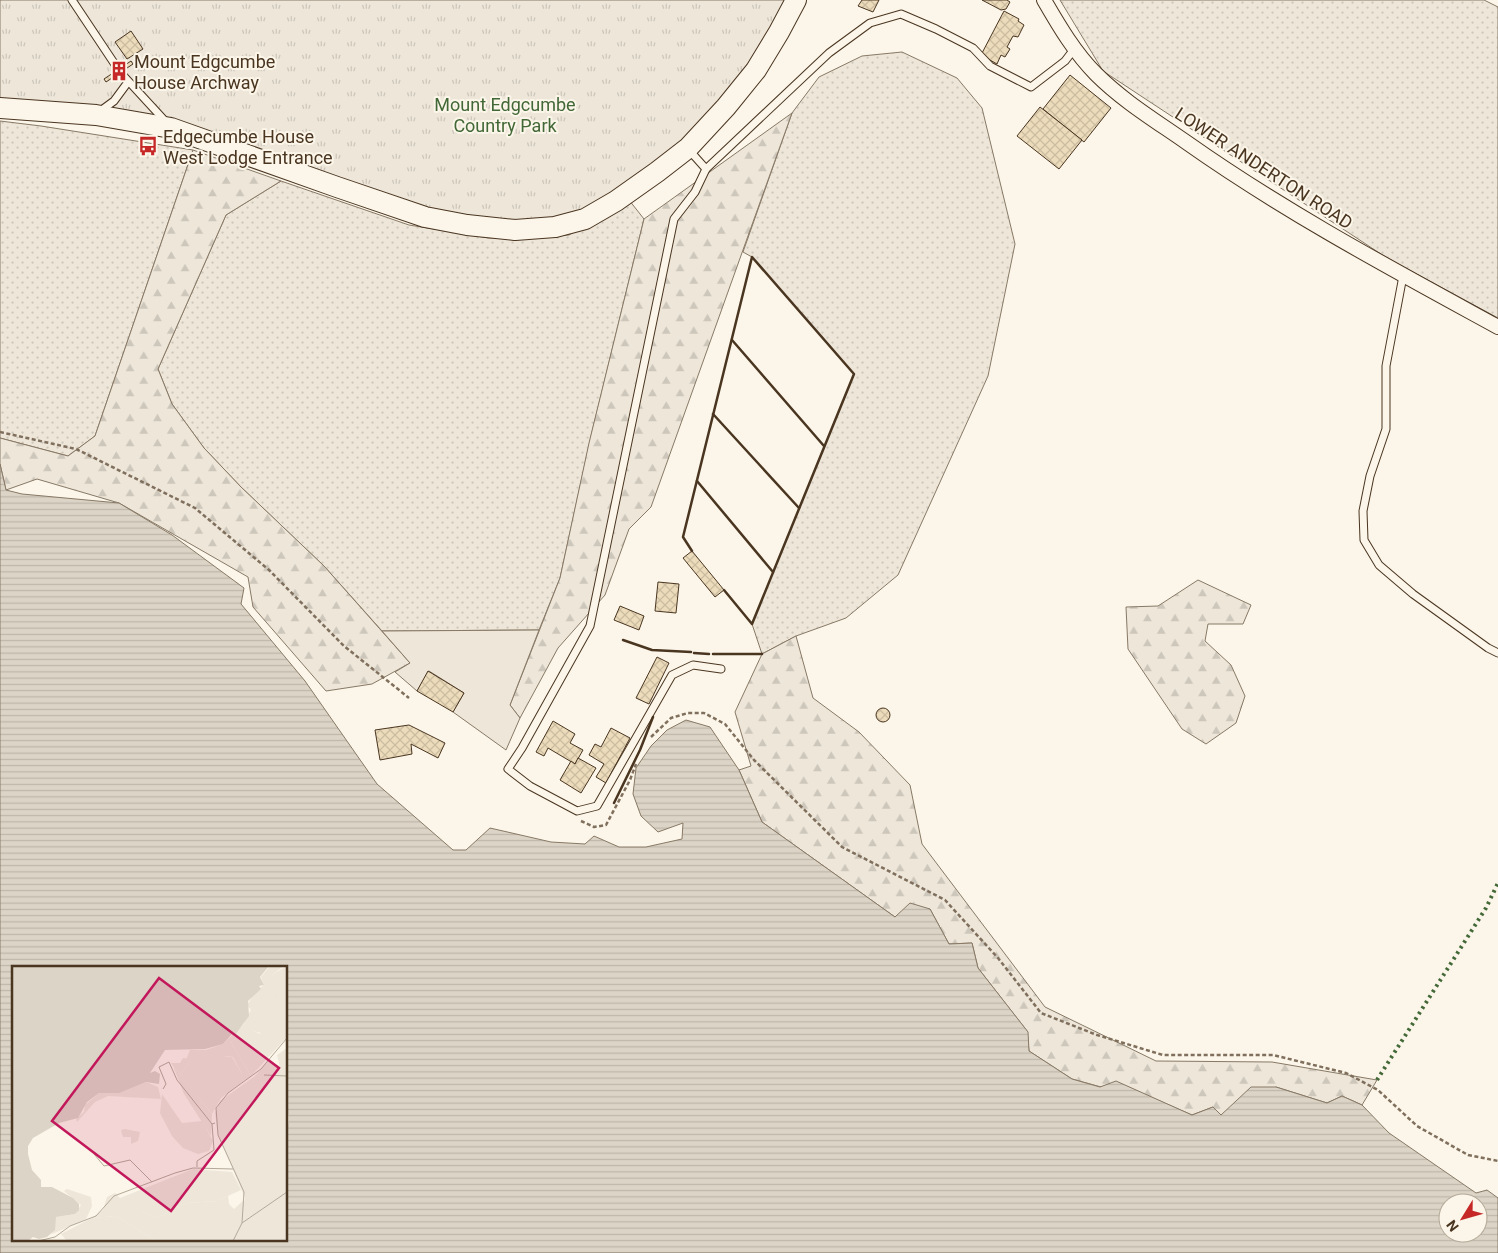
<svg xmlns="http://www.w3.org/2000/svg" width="1498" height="1253" font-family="Roboto,sans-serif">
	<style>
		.grass { fill: url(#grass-dots); stroke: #887966 }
		.forest { fill: url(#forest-firs); stroke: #887966 }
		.park { fill: url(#park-tufts); stroke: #887966 }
		.garden { fill: #ede6d9; stroke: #887966 }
		.water { fill: url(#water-rules); stroke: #887966; fill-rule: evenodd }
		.building { fill: url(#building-cross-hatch); stroke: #4a3520 }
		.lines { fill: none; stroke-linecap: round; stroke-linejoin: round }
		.service-casing { stroke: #4a3520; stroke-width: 9 }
		.minor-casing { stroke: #4a3520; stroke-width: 16 }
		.secondary-casing { stroke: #4a3520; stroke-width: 22 }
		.path { stroke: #7f6f5c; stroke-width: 2.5; stroke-dasharray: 4 2.5; stroke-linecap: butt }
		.service { stroke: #fbf6e9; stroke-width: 7 }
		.minor { stroke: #fbf6e9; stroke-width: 14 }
		.secondary { stroke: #fbf6e9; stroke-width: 20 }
		.hedge { stroke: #436837; stroke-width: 4; stroke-dasharray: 2.5 4; stroke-linecap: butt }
		.wall { stroke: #4a3520; stroke-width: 2.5 }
		.labels { text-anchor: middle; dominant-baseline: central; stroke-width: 4; stroke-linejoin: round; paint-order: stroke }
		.poi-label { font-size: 18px; fill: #4a3520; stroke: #fbf6e9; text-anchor: start }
		.park-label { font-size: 18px; fill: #436837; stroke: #fbf6e9 }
		.street-label { font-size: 18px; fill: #4a3520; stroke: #fbf6e9 }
		.inset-road { fill: none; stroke: #b4a999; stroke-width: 1 }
		.view { fill: #c2185b; fill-opacity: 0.15; stroke: #c2185b; stroke-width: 2.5 }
		.inset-edge { fill: none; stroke: #4a3520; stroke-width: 2.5 }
	</style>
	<defs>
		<pattern id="grass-dots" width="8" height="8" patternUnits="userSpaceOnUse" patternTransform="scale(1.25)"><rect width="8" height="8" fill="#ede6d9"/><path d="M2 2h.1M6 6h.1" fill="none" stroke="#cdc6ba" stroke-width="1.8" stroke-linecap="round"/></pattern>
		<pattern id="forest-firs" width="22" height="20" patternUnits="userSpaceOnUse" patternTransform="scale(1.25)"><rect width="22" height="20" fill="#ede6d9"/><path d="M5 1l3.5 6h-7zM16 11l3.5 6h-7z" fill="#cdc6ba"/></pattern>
		<pattern id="park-tufts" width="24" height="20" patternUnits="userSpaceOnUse" patternTransform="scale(1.25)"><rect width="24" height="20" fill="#ede6d9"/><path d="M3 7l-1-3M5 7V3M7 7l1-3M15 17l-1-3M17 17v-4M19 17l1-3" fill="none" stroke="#cdc6ba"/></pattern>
		<pattern id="water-rules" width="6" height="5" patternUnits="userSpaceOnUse" patternTransform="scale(1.25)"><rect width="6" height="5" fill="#dcd4c6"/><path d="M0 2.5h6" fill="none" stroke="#beb7aa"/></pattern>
		<pattern id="building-cross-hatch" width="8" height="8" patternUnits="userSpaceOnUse" patternTransform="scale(1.25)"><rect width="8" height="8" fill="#ecdcbc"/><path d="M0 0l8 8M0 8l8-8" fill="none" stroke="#ccbda1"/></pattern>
	</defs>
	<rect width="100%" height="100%" fill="#fbf6e9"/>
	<g class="grass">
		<polygon points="1060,0 1484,0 1498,7 1498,318 1387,258 1103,71"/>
		<polygon points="902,52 957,78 982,108 1015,244 988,376 898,575 846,618 796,636 762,654 752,624 854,374 752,257 743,252 792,113 819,77 862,56"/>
		<polygon points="0,121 41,126 193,150 95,436 68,456 0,438"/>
		<polygon points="281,181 409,225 489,238 569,235 629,200 644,219 591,436 560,578 539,630 382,631 324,566 241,487 204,448 172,404 158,369 226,215"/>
	</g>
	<g class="forest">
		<polygon points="792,113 651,507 629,529 605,595 558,648 520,718 510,705 560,578 589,443 644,219"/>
		<polygon points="193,150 281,181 226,215 158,369 172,404 204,448 241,487 324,566 410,663 372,684 326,691 253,607 248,577 119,503 37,479 6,490 0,464 0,438 68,456 95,436"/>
		<polygon points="1198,580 1251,605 1243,624 1208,624 1205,641 1231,665 1245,696 1236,723 1206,744 1182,729 1128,649 1126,607 1158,606"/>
		<polygon points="796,636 813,698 859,732 910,785 922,844 1045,1007 1156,1061 1272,1062 1377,1080 1362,1105 1342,1096 1327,1103 1276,1087 1221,1115 1213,1107 1192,1115 1116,1082 1101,1087 1072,1079 1029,1051 1027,1031 978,968 972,943 949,944 930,909 895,917 762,822 739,770 751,766 735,712 762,654"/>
	</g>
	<polygon class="park" points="0,0 796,0 726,107 585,219 467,225 171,128 0,108"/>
	<polygon class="garden" points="539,630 510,705 520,718 506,750 453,712 464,693 429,671 417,691 395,672 410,663 382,631"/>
	<path class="water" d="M0,464L6,490L22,494L119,503L172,535L244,588L241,604L305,681L377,784L453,850H466L490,828L551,842L585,844L594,836L619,847H646L682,839L683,823L658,832L641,816L633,794L636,768L651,746L667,730L686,720L710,727L739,770L762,822L895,917L910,903L930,909L949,944L972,943L978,968L1028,1032L1029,1051L1072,1079L1100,1087L1116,1081L1192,1115L1213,1107L1221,1115L1251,1087H1276L1327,1103L1342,1096L1362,1105L1389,1133L1476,1193L1487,1190L1498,1198V1253H0ZM14,967H286V1239H14ZM1448,1203H1478V1233H1448Z"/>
	<g class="building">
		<polygon points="862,0 879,0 873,12 858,6"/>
		<polygon points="982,0 1007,0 1010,2 1006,9 1001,10"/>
		<polygon points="1004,11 1019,19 1018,21 1024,25 1018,37 1013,36 1007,47 1010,49 1005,57 1001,55 997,64 981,55"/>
		<polygon points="131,31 143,49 127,59 115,42"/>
		<polygon points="131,61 133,64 106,82 104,79"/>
		<polygon points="1070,75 1111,108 1084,142 1043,109"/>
		<polygon points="1040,107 1082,140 1059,169 1017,136"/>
		<polygon points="692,551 724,590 715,597 683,558"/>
		<polygon points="658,582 679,584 676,613 655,611"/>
		<polygon points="620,606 644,616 639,630 614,620"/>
		<polygon points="657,657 669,663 649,704 636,698"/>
		<polygon points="428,671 464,693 453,712 417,691"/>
		<circle cx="883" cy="715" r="7"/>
		<polygon points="553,721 575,734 570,743 583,750 575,764 548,748 544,756 536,752"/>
		<polygon points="409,725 445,743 438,758 411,744 412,754 380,760 375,730"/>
		<polygon points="611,728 630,738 606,783 596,777 604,764 589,755 595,744 601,747"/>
		<polygon points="578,758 596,768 581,793 560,780 571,761 575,764"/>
	</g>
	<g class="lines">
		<defs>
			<g id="service">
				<polyline points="72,0 118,69"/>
				<polyline points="120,72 166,122"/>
				<polyline points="99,112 114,101 128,82"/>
				<polyline points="689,150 706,169 695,192 674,219 590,626 522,748 508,769 530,786 577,811 597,806 672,675 693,665 721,669"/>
				<polyline points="706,169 829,53 870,23 901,14 936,29 973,48 990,66 1031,87 1065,61 1075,48"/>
				<polyline points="1403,276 1386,366 1386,429 1370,476 1363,511 1364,540 1379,565 1413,594 1488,648 1498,653"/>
			</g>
			<path id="minor" d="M1044,0C1059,26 1075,53 1096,74C1123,101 1156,121 1186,142C1285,212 1392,269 1498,327"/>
			<polyline id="secondary" points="0,108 96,115 171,128 337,187 425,217 467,225 515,230 555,227 585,219 616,201 657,172 688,148 726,107 756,70 779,32 796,0"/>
		</defs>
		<use href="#service" class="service-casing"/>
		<use href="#minor" class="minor-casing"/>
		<use href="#secondary" class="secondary-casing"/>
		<g class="path">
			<polyline points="0,432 76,449 195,508 269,570 344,646 409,698"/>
			<polyline points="651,737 671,718 688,713 704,713 725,724 754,760 842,847 945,900 998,958 1041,1013 1097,1035 1163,1055 1273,1055 1346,1073 1378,1090 1417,1126 1468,1155 1498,1161"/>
			<polyline points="581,821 594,827 606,825 630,780 636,764"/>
		</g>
		<use href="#service" class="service"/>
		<use href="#minor" class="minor"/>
		<use href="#secondary" class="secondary"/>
		<polyline class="hedge" points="1377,1080 1486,908 1498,883"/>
		<g class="wall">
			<polyline points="732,340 824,446"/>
			<polyline points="713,414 799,508"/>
			<polyline points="697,481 773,572"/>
			<polyline points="692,551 683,537 752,257 854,374 752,624 724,590"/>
			<polyline points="623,640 652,650 691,652"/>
			<polyline points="694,653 709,654"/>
			<polyline points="713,654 762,654"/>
			<polyline points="614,803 640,750 653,717"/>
		</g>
	</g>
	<defs>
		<symbol id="building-bare" viewBox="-9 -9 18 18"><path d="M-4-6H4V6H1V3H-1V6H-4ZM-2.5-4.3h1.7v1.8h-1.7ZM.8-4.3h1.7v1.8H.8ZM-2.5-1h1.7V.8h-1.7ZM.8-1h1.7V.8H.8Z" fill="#c62828" stroke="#fbf6e9" stroke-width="2.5" paint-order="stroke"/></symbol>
		<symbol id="bus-bare" viewBox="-9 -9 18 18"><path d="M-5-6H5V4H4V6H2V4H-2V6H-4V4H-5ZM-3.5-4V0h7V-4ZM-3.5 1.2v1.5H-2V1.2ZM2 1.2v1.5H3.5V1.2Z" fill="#c62828" stroke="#fbf6e9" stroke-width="2.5" paint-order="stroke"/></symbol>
	</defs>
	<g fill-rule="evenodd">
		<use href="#building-bare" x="105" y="57" width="28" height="28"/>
		<use href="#bus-bare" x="134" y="132" width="28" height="28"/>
	</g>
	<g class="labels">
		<g class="poi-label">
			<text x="134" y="61">Mount Edgcumbe<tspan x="134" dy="21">House Archway</tspan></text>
			<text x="163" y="136">Edgecumbe House<tspan x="163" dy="21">West Lodge Entrance</tspan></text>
		</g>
		<g class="park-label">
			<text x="505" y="104">Mount Edgcumbe<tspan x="505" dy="21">Country Park</tspan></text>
		</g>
		<g class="street-label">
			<text transform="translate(1264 168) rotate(33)">LOWER ANDERTON ROAD</text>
		</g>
	</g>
	<g transform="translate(12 966)">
		<rect width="275" height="275" fill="#fbf6e9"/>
		<path d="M275,0V71L239,110L219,76L236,62L248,68L257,42L251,24L261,8ZM275,82V101H268L265,89ZM210,90L220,91L230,108V116L209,132L200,148L168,109L179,93ZM150,128L170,157L190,155L201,175L197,185L186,188L171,182L160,170L148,147ZM181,203L220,206L229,224L205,235L174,237L145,252L110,236L113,230ZM55,223L79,231L80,240L74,253L40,268L44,251L63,248L69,239L52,225ZM104,250L144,275H55L49,268L80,252Z" fill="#ede6d9"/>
		<path d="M258,0H272L261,8L252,24L265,29L257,42L262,51L252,68L236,63L219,76L239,110L230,116V108L221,91L216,90L174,94L178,84H194L211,78L231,59L239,44L235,39L243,26L252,19L249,11ZM161,100L200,148L199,170L172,128ZM134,116L146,121L149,133L96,130L83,136L65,156L64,153L72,146L73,139L87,127L109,125ZM113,163L128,166L126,175L119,178V171H111L109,164ZM103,227L108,232L113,230L111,236L145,252L174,237L205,235L216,230L217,238L222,243L232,234L244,275H144L104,250L80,252L91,244L95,231Z" fill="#ede6d9"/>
		<path d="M257,94L263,99L275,101V275H221L228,264L233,232L206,169L203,147L208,135L243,110Z" fill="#ede6d9"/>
		<path d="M171,92L179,93L168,109L159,97H168ZM247 153a15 15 0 1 1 30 0a15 15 0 1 1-30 0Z" fill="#ede6d9"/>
		<path d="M0,0H257L248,11L252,19L247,20L249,23L236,35L237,50L223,69L220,68L211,78L193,83L153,84L138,107L143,105L148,108L147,118L134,116L107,127H87L75,136L66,152L47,157L21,172L16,180V188L20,204L29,214V221H40L61,232L67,238V244L63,248L44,251L43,264L35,271L27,273L21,271L16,275H0Z" fill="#dcd4c6"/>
		<path class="inset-road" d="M252,109L275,110M151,123L154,118L147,101L157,96L165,114L200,158L203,157M82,188L92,200L118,194L140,216M185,201V195L202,184L200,158M230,257L275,226M26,275L43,271L58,260L84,250L102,230L163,207L181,202L221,203M221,275L230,257L232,226L206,169L204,142L216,127L249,103L275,72"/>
		<path class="view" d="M147,12L267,102L159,245L40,155Z"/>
		<rect width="275" height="275" class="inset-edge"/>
	</g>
	<g transform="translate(1463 1218) rotate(233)"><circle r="24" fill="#fbf6e9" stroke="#b4a999"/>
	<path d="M0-4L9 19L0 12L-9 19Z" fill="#c62828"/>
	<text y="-8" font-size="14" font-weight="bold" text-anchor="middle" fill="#4a3520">N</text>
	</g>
</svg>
